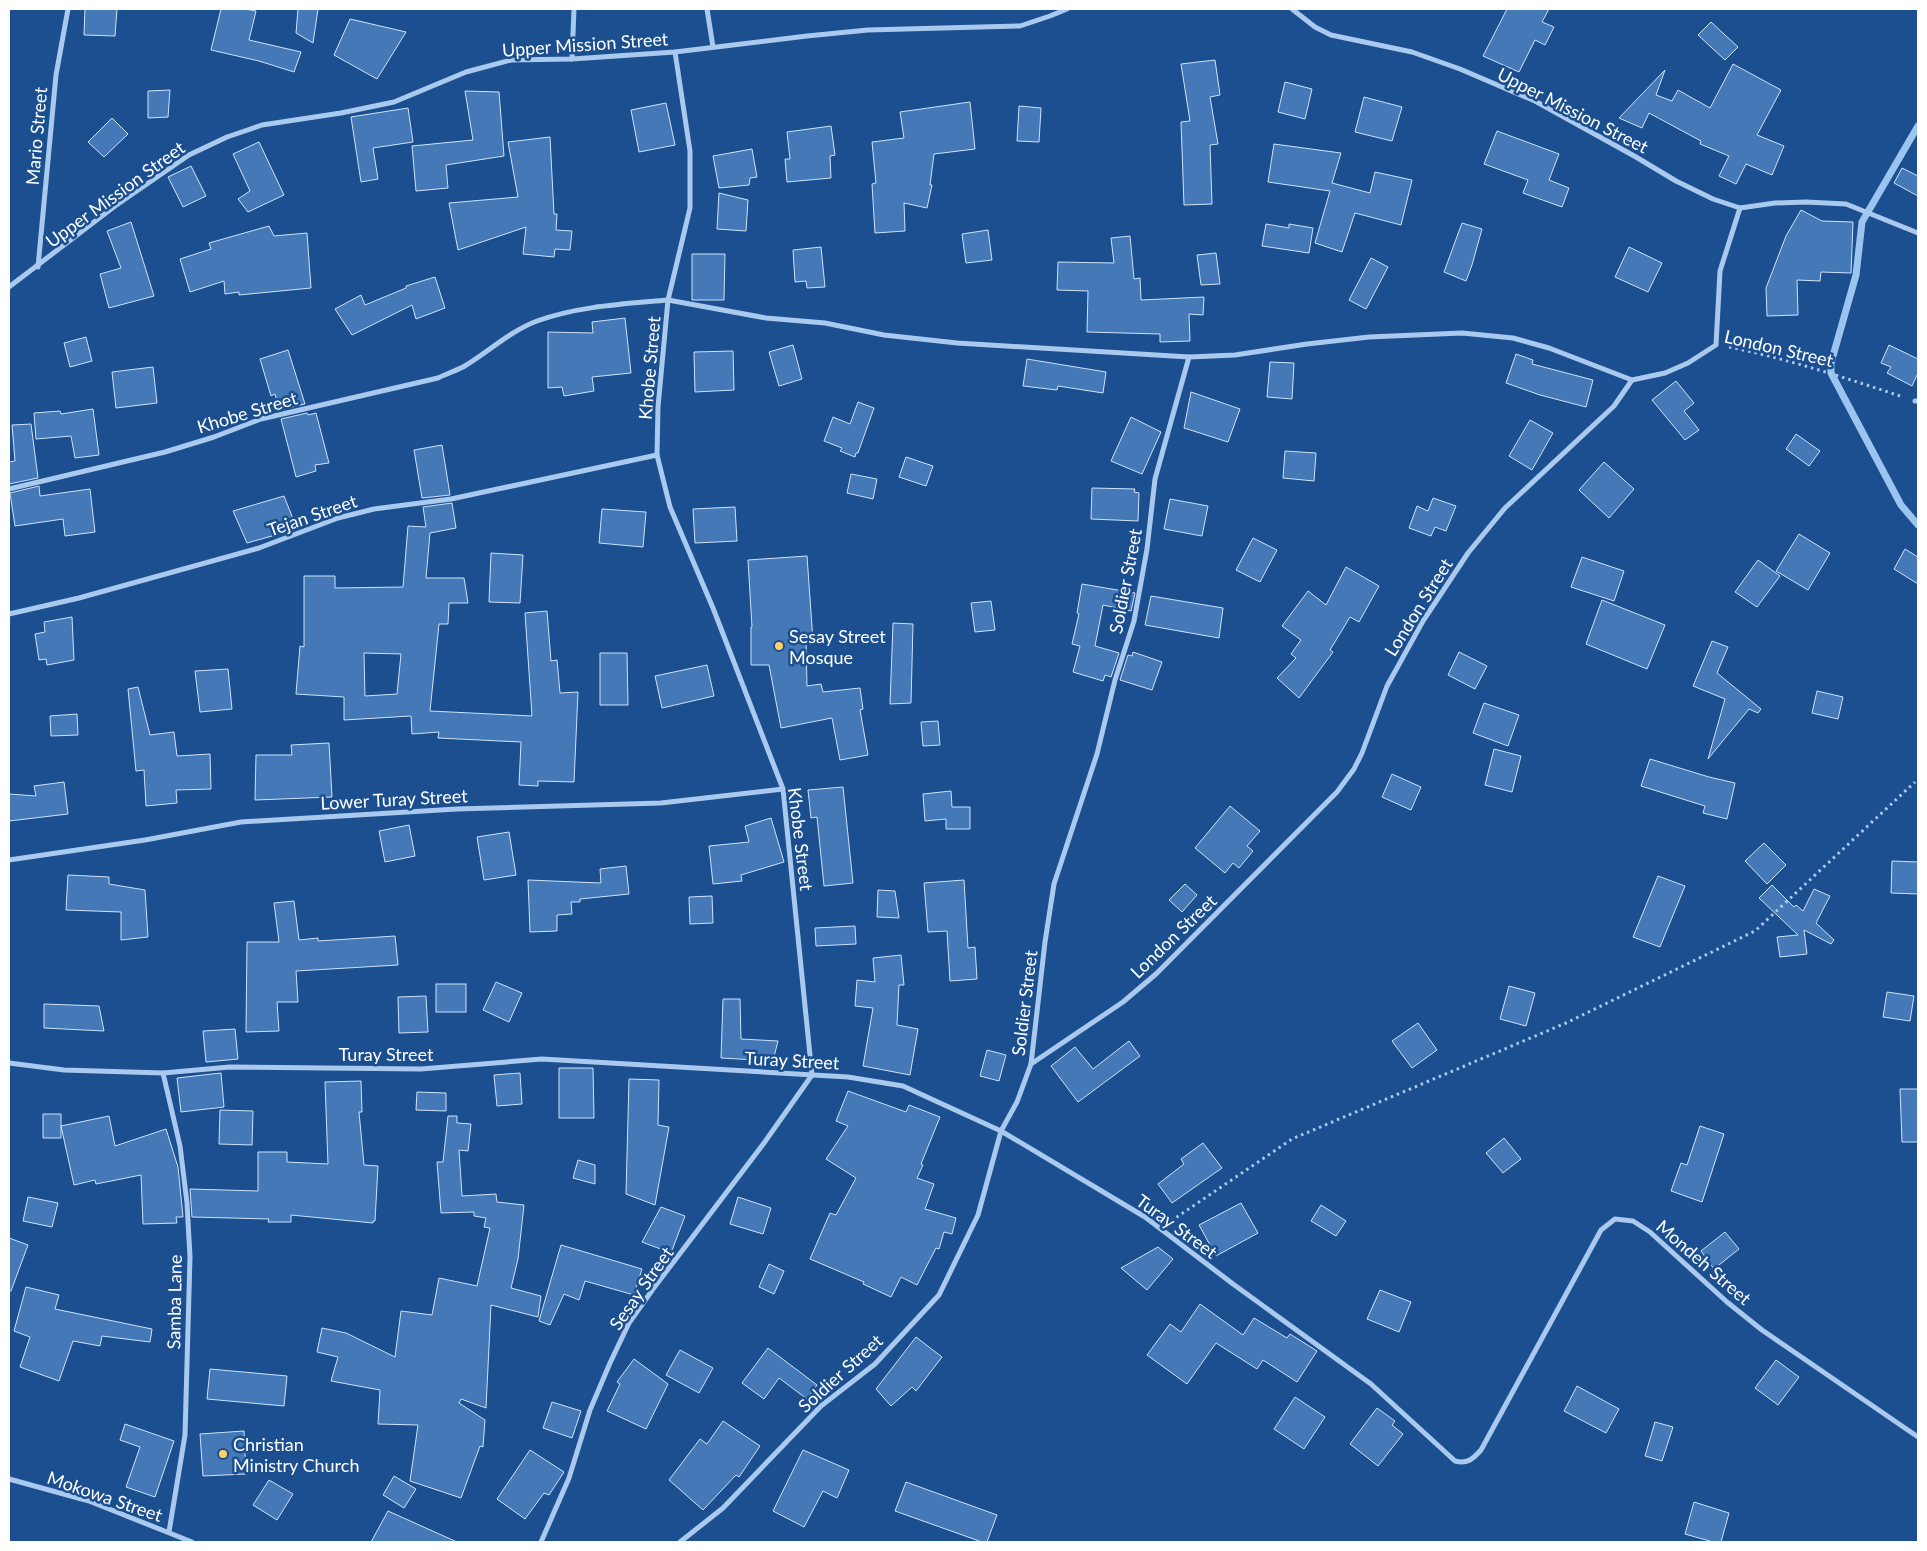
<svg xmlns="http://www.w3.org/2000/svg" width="1927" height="1551" font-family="Lato,sans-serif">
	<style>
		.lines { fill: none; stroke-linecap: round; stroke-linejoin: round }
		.stream { stroke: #9cc4f0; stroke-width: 7 }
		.building { fill: #4478b7; stroke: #cfe3fa; fill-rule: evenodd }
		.path { stroke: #a9c9ee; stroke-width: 3; stroke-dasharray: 2.5 4; stroke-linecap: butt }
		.street { stroke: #a9c9ee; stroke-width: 5 }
		.poi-dot { fill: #ffd166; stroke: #1b4f8f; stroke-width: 2 }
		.labels { text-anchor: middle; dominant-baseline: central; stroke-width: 5; stroke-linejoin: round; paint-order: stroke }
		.street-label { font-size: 18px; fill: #fff; stroke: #1b4f8f }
		.poi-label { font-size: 18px; fill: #fff; stroke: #1b4f8f; text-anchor: start }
	</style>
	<rect width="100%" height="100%" fill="#1b4f8f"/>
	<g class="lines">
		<polyline class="stream" points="1918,126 1862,222 1856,275 1831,363 1831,373 1901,505 1918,525"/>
	</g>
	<g class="building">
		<polygon points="85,9 117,9 115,36 84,35"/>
		<polygon points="221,9 245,9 256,11 249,40 301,52 294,72 259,61 211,50"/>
		<polygon points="298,9 318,9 313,43 296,33"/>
		<polygon points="1507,9 1549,9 1542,22 1554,27 1545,45 1535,40 1519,72 1483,56"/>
		<polygon points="350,19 406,32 377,79 334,55"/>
		<polygon points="1711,22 1738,47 1725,60 1698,35"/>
		<polygon points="1215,60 1220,95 1210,97 1218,144 1210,145 1212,204 1184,205 1181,122 1190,121 1181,64"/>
		<polygon points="1733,64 1781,90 1757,135 1784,146 1772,175 1746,164 1736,184 1719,176 1729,156 1700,144 1701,141 1649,113 1642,128 1619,118 1665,70 1656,95 1672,101 1678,90 1710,108"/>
		<polygon points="1285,82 1312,89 1305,119 1278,112"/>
		<polygon points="170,90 168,117 148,118 148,91"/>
		<polygon points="465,91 499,92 504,156 446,165 448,188 416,191 412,146 473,140"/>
		<polygon points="1364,97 1402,107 1392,141 1355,132"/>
		<polygon points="970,102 975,149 934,154 930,185 932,185 927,208 904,203 905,231 875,233 872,184 876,183 872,142 904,138 900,112"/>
		<polygon points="666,103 675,145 639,152 631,110"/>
		<polygon points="1019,106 1041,108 1039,142 1017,141"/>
		<polygon points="408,108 413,142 373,148 378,179 361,182 351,117"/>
		<polygon points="112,118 128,134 104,157 88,142"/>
		<polygon points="831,126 835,155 830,156 831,178 787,182 785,159 790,159 787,132"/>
		<polygon points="1497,131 1559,154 1549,180 1569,188 1562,207 1523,193 1528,180 1484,164"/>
		<polygon points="550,137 554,214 557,214 556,230 572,231 570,250 555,249 554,257 523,254 526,227 458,250 449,203 518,197 508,142"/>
		<polygon points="259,142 284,195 248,212 238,199 250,191 233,154"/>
		<polygon points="1274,144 1341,153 1332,183 1370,193 1375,172 1412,180 1401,225 1355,213 1342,252 1315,243 1330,191 1268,182"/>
		<polygon points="752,149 757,177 750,178 749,185 719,188 713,156"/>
		<polygon points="191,166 206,196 183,207 168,177"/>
		<polygon points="1902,168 1918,176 1918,196 1894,183"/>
		<polygon points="719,193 748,200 746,231 717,229"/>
		<polygon points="1801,210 1822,221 1853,222 1851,273 1821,272 1820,281 1797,280 1798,315 1767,316 1766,288 1786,236"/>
		<polygon points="131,222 154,296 109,308 100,274 121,268 107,231"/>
		<polygon points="1462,223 1482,229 1472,265 1466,281 1444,272"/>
		<polygon points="1266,224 1289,228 1289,224 1313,228 1309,253 1262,246"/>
		<polygon points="269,226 274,236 307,233 311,288 239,295 239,292 225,294 224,281 190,292 180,259 211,249 209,243"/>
		<polygon points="988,230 992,260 966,263 962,234"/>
		<polygon points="1130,236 1134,279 1140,278 1141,300 1204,297 1203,315 1189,314 1190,341 1160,342 1160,334 1087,332 1088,291 1057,290 1058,262 1114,263 1111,238"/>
		<polygon points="821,247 825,287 807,288 806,281 795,282 793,250"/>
		<polygon points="1629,247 1662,263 1648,292 1615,277"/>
		<polygon points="1216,253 1220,284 1201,285 1197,255"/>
		<polygon points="692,254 725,254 724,300 692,300"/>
		<polygon points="1371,258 1388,267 1366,309 1349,300"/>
		<polygon points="435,277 445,308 416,319 412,305 352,335 335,309 361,295 365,305 406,288 406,286"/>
		<polygon points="625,318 631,373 592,377 594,391 564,396 562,387 548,388 548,332 593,333 592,322"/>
		<polygon points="86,337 92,361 70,367 64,343"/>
		<polygon points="793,345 802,379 779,386 769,352"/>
		<polygon points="1889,345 1918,359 1918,373 1912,386 1887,373 1891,367 1881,363"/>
		<polygon points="288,350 305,404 279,410 275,394 271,396 260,359"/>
		<polygon points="733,351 734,390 695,392 694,352"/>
		<polygon points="1516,354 1533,360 1532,364 1593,380 1586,407 1540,395 1506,383"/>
		<polygon points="1027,359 1106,372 1103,393 1058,386 1057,390 1023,386"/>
		<polygon points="1270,362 1294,363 1292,399 1267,397"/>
		<polygon points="153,367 157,403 116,408 112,372"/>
		<polygon points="1676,381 1694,403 1684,411 1699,430 1685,440 1652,400"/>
		<polygon points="1191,392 1240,409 1228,442 1184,428"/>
		<polygon points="858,402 874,408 858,453 856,453 855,457 840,451 842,448 824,441 833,417 850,424"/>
		<polygon points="93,409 99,455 75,458 71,436 36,439 34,413 60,411 61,414"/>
		<polygon points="307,413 308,415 316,413 329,463 315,465 316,471 296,477 281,419"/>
		<polygon points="1131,417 1161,432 1142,474 1111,461"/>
		<polygon points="1530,420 1553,433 1532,470 1509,456"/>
		<polygon points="31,424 38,478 9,484 9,462 15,461 12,425"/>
		<polygon points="1796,434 1820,451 1809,466 1786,449"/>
		<polygon points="442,445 450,495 422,498 414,450"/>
		<polygon points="1285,451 1316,453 1314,481 1283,478"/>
		<polygon points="906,457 933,466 926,486 899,477"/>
		<polygon points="1604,462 1634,489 1609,518 1579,490"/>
		<polygon points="851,474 877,479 873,499 847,493"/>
		<polygon points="39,486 40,496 90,489 95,532 65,536 63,519 15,526 10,493"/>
		<polygon points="1092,488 1135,489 1134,492 1139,493 1138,521 1091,519"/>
		<polygon points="284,496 297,529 247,543 233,511"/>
		<polygon points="1433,498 1456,506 1446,531 1435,527 1431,536 1409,528 1417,506 1428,511"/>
		<polygon points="1170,499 1208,506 1202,536 1164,529"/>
		<path d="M452,503L456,528L430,533L426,578H464L468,603H449L448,624H439L430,711L532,716L525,613L547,611L551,661L557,660L560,693L578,692L574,782L538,781V786L519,785L521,742L438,738L439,732L412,734L411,716L344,720V697L296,694L300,646L304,647V576H335V588L403,587L408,526L426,527L423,507ZM364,653L401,654L397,694L365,696Z"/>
		<polygon points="735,507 737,541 695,543 693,509"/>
		<polygon points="602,509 646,512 643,547 599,543"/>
		<polygon points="1799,534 1830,553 1808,590 1776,571"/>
		<polygon points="1253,538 1277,550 1260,582 1236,570"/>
		<polygon points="1905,549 1918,557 1918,584 1894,569"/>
		<polygon points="491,553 523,555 520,603 489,602"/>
		<polygon points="807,556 813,641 806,642 807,686 821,684 823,692 860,688 863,709 860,710 868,755 840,760 832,718 781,728 769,665 751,665 751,627 752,627 748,560"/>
		<polygon points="1582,557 1624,571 1614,601 1571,587"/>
		<polygon points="1758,560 1780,576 1757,607 1735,592"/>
		<polygon points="1346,567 1379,586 1359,622 1350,617 1330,650 1333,652 1299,698 1277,678 1296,658 1291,654 1301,640 1282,626 1308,591 1326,605"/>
		<polygon points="1082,584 1135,593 1131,611 1103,605 1095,646 1119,653 1111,677 1105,675 1103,681 1073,672 1080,646 1072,644 1079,614 1077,613"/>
		<polygon points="1151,596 1223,608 1219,638 1145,625"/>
		<polygon points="1602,600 1665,625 1647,669 1586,644"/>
		<polygon points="991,601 995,630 975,632 971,603"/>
		<polygon points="72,617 74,660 47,665 46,659 39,660 35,634 45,632 44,622"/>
		<polygon points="893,623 913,624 911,703 890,704"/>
		<polygon points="1712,641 1728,647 1717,673 1761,709 1758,713 1749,709 1708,759 1725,699 1693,686"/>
		<polygon points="1133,652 1162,662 1152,690 1120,680 1128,655 1132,656"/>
		<polygon points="1459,652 1487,666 1475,689 1448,675"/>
		<polygon points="600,653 627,653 628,705 600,705"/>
		<polygon points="707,665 714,696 662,708 655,676"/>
		<polygon points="228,669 232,709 200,712 195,671"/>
		<polygon points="138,687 150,735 174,732 177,756 210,754 211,789 176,790 177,803 146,806 144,770 136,771 128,689"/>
		<polygon points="1817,691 1843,697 1838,719 1812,713"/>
		<polygon points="1484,703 1519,715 1508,746 1473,733"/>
		<polygon points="77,714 78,735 51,736 50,716"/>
		<polygon points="938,721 940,745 923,746 921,722"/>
		<polygon points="329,743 332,797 255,800 256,755 292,755 291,745"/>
		<polygon points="1494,749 1521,756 1512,792 1485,785"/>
		<polygon points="1650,759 1709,777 1735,783 1727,819 1703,813 1705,806 1641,786"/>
		<polygon points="1392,774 1421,787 1411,810 1382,797"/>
		<polygon points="64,782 68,814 9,821 9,794 36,796 34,786"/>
		<polygon points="843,787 853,883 824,886 817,817 811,818 808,790"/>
		<polygon points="951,791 952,807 970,807 970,829 946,829 946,819 925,821 923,794"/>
		<polygon points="1230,806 1260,831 1247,846 1253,851 1239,868 1233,863 1225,873 1195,848"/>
		<polygon points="771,818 784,862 741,875 742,881 713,884 709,846 749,842 745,826"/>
		<polygon points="409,825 415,856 385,862 379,831"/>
		<polygon points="509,832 516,875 484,880 477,837"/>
		<polygon points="1764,843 1786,865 1767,884 1745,861"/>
		<polygon points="1892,861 1918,862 1918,894 1891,893"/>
		<polygon points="626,866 629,894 580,899 580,902 571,902 572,914 557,915 557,931 530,932 528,880 601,883 600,869"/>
		<polygon points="68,875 109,877 109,884 145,890 148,937 121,940 121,912 66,910"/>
		<polygon points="1658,876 1685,886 1660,947 1633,937"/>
		<polygon points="964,880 968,948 975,947 977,979 950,981 947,931 928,932 924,883"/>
		<polygon points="1185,884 1197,895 1182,912 1169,900"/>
		<polygon points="1772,885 1794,907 1796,905 1803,911 1814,889 1830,896 1816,923 1834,940 1831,944 1804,930 1807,954 1780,957 1777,937 1798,935 1759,898"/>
		<polygon points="878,890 895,891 899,918 877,917"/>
		<polygon points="712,896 713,923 690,924 689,897"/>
		<polygon points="294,901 299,940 318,938 318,941 395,936 398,965 296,971 298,1002 277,1002 279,1031 246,1032 247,942 279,942 274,903"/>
		<polygon points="855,926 856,944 816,946 815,928"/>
		<polygon points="901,955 904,985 899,985 897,1025 918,1029 910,1075 863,1066 873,1008 855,1006 857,980 875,982 873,958"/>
		<polygon points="496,982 522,993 509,1022 483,1010"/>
		<rect x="436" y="984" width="30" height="28"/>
		<polygon points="1509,986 1535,993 1526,1026 1500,1019"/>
		<polygon points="1887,992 1914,996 1910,1021 1883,1017"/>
		<polygon points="426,996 428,1032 399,1033 398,997"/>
		<polygon points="723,999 740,999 741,1039 778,1041 773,1061 721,1058"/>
		<polygon points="44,1004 99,1006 104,1031 44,1028"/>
		<polygon points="1418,1023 1437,1050 1412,1068 1392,1041"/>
		<polygon points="235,1029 238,1059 206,1062 203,1031"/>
		<polygon points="1129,1041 1140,1056 1078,1102 1051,1066 1075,1047 1093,1069"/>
		<polygon points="987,1050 1006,1055 999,1081 980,1076"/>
		<polygon points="559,1068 593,1068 594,1118 559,1118"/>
		<polygon points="221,1073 224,1107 181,1112 177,1078"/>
		<polygon points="520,1073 522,1104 497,1106 494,1075"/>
		<polygon points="629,1079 659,1080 658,1125 669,1127 655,1205 626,1194"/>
		<polygon points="361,1081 362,1112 359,1112 364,1165 378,1166 375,1221 373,1221 373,1223 291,1215 291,1222 268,1222 269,1219 192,1217 190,1189 258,1191 258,1152 287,1152 287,1162 328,1164 325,1082"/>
		<polygon points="1900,1089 1918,1089 1918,1142 1902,1142"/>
		<polygon points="848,1091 906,1112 909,1105 940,1117 921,1164 923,1165 917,1178 934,1184 925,1209 956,1218 952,1234 944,1232 939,1249 936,1248 917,1285 901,1277 891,1297 863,1284 864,1282 810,1259 830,1213 836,1215 856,1178 826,1159 848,1126 836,1121"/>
		<polygon points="417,1092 446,1093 446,1111 416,1110"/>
		<polygon points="220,1110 253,1111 252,1145 219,1144"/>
		<polygon points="43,1114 61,1114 61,1126 109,1116 115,1146 166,1129 178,1167 183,1217 176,1217 177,1223 143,1224 141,1175 96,1184 95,1180 74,1185 61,1126 61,1138 43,1138"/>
		<polygon points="448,1116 457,1116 457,1123 471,1124 468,1151 459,1150 462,1196 496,1194 497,1202 524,1205 518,1259 511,1288 541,1296 538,1317 491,1305 486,1408 461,1399 459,1403 485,1420 483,1447 480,1446 461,1498 410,1481 418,1425 378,1424 380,1390 331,1381 338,1357 317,1352 322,1328 346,1333 395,1357 401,1311 432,1315 439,1278 477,1286 490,1228 484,1227 486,1218 474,1216 474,1212 441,1213 437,1162 443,1162"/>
		<polygon points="1700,1126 1724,1134 1702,1202 1671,1191 1681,1163 1687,1165"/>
		<polygon points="1504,1138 1521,1159 1503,1173 1486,1153"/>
		<polygon points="1203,1143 1222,1168 1172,1203 1158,1184 1184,1164 1181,1159"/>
		<polygon points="578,1160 595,1165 595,1184 573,1178"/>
		<polygon points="28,1197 58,1203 52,1227 23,1221"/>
		<polygon points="738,1197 771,1208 763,1234 730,1224"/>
		<polygon points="1241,1203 1258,1233 1216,1256 1199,1225"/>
		<polygon points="1321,1205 1346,1221 1336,1236 1311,1221"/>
		<polygon points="661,1207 685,1216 671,1253 642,1242"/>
		<polygon points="1725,1232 1739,1249 1714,1269 1701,1251"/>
		<polygon points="9,1238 28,1245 11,1291 9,1291"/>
		<polygon points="561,1245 642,1269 634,1295 585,1281 579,1300 564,1294 550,1325 539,1321"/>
		<polygon points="1158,1247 1173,1259 1147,1290 1121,1268"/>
		<polygon points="769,1264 784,1271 774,1294 759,1287"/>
		<polygon points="26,1287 59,1295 55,1309 152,1329 150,1342 102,1336 100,1346 73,1341 59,1381 20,1367 30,1337 14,1331"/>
		<polygon points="1380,1290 1411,1302 1399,1332 1367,1319"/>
		<polygon points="1200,1304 1243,1335 1254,1318 1287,1338 1290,1334 1317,1351 1297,1382 1263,1360 1257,1369 1216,1343 1187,1384 1147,1355 1170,1324 1181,1332"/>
		<polygon points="916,1337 942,1357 916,1391 912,1387 891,1406 876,1389"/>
		<polygon points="768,1348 817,1385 807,1399 779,1378 764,1399 742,1383"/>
		<polygon points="680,1350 713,1368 699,1393 666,1375"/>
		<polygon points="634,1359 668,1384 646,1429 607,1411 620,1384 617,1382"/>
		<polygon points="1776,1360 1799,1377 1778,1405 1755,1388"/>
		<polygon points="210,1369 287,1376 284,1406 207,1399"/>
		<polygon points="1577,1386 1619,1409 1606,1433 1564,1411"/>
		<polygon points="1295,1397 1325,1417 1304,1449 1274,1429"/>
		<polygon points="552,1402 581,1411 572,1438 543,1428"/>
		<polygon points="1377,1408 1395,1421 1392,1425 1403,1434 1378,1466 1350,1444"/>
		<polygon points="723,1421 760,1446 739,1477 736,1475 703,1510 669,1480 700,1439 707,1444"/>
		<polygon points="1655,1422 1673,1427 1662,1461 1645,1456"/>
		<polygon points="125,1424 174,1441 155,1497 126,1487 140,1447 120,1440"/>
		<polygon points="244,1431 246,1474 203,1476 200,1434"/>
		<polygon points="530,1450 564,1472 549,1495 544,1493 525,1519 497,1499"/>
		<polygon points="803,1450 849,1470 837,1498 823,1491 804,1527 773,1511"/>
		<polygon points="394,1476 416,1489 404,1508 383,1495"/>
		<polygon points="269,1480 293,1494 277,1520 253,1505"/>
		<polygon points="906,1482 997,1515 987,1542 982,1542 895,1511"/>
		<polygon points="1694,1502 1729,1513 1721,1542 1713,1542 1685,1534"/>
		<polygon points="388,1511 457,1542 371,1542"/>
	</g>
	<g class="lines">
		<g class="path">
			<path d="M1729,347C1788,359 1846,378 1903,397"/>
			<polyline points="1171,1221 1292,1139 1566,1023 1755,931 1915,782"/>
		</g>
		<g class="street">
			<polyline points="707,9 713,47"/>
			<polyline points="1292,9 1315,27 1331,35 1412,52 1460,69 1535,101 1636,157 1676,181 1713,199 1740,208 1775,203 1806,202 1846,204 1918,233"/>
			<polyline points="675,52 690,151 690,208 668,300 766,318 825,323 884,335 957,343 1189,357 1235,355 1307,344 1369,337 1462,333 1513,338 1549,348 1632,380"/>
			<polyline points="572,59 574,9"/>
			<polyline points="38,267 56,75 68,9"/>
			<polyline points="9,287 115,206 189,155 227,137 262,125 341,113 394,102 466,72 511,60 572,59 675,52 807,36 868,30 1020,26 1050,16 1067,9"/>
			<polyline points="1915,401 1918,401"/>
			<path d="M9,489L165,452L214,437L261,419L438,378C446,374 455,371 463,367C487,353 510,331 537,321C579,306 624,304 668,300L658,407L657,455L670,507L713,608L783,789L812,1075L764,1143L653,1289L629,1323L610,1363L590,1410L569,1478L541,1542"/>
			<polyline points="9,614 79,598 259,548 338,518 374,509 451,499 657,455"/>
			<polyline points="9,860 145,840 241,822 457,809 661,803 783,789"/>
			<path d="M9,1063L64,1070L163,1073L230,1067L421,1069L542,1059L848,1077L903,1086L1001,1131L1145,1217L1233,1284L1371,1384L1455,1461C1467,1464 1472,1460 1481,1450L1601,1230L1615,1219L1633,1221L1650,1232L1727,1302L1762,1330L1918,1437"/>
			<polyline points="1031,1064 1123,1002 1156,974 1337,792 1354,769 1362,753 1387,686 1423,621 1468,553 1505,508 1614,406 1632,380 1665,373 1688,363 1716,345 1720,271 1740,208"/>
			<polyline points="163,1073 180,1146 187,1203 190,1257 185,1435 169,1532"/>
			<polyline points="9,1479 89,1501 192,1542"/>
			<polyline points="680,1542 723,1508 821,1406 875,1364 939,1295 978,1215 1001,1131 1017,1102 1031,1064 1045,942 1054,884 1097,754 1115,680 1134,621 1147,549 1155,479 1189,357"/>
		</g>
	</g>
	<g class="poi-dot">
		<circle cx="779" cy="646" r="5"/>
		<circle cx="223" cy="1454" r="5"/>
	</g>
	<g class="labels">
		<g class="street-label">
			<text transform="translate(585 44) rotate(-4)">Upper Mission Street</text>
			<text transform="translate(1573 110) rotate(27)">Upper Mission Street</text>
			<text transform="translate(36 136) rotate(-85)">Mario Street</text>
			<text transform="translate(115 194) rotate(-36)">Upper Mission Street</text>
			<text transform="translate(1779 348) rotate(13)">London Street</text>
			<text transform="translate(649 368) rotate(-85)">Khobe Street</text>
			<text transform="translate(247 412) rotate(-17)">Khobe Street</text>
			<text transform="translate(312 515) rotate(-19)">Tejan Street</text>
			<text transform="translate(1125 581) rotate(-79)">Soldier Street</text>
			<text transform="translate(1418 607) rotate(-58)">London Street</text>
			<text transform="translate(394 799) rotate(-3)">Lower Turay Street</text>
			<text transform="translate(801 839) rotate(83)">Khobe Street</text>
			<text transform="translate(1173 936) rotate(-44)">London Street</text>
			<text transform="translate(1024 1003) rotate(-83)">Soldier Street</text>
			<text x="386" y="1054">Turay Street</text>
			<text transform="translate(792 1060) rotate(3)">Turay Street</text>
			<text transform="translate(1177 1226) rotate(36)">Turay Street</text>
			<text transform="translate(1704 1262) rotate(41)">Mondeh Street</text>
			<text transform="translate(641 1288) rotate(-55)">Sesay Street</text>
			<text transform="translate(174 1302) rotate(-89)">Samba Lane</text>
			<text transform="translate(840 1373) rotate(-42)">Soldier Street</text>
			<text transform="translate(105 1496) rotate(19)">Mokowa Street</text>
		</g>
		<g class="poi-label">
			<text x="789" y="636">Sesay Street<tspan x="789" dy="21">Mosque</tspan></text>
			<text x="233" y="1444">Christian<tspan x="233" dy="21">Ministry Church</tspan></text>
		</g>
	</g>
	<rect width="1927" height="1551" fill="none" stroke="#ffffff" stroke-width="20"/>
</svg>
